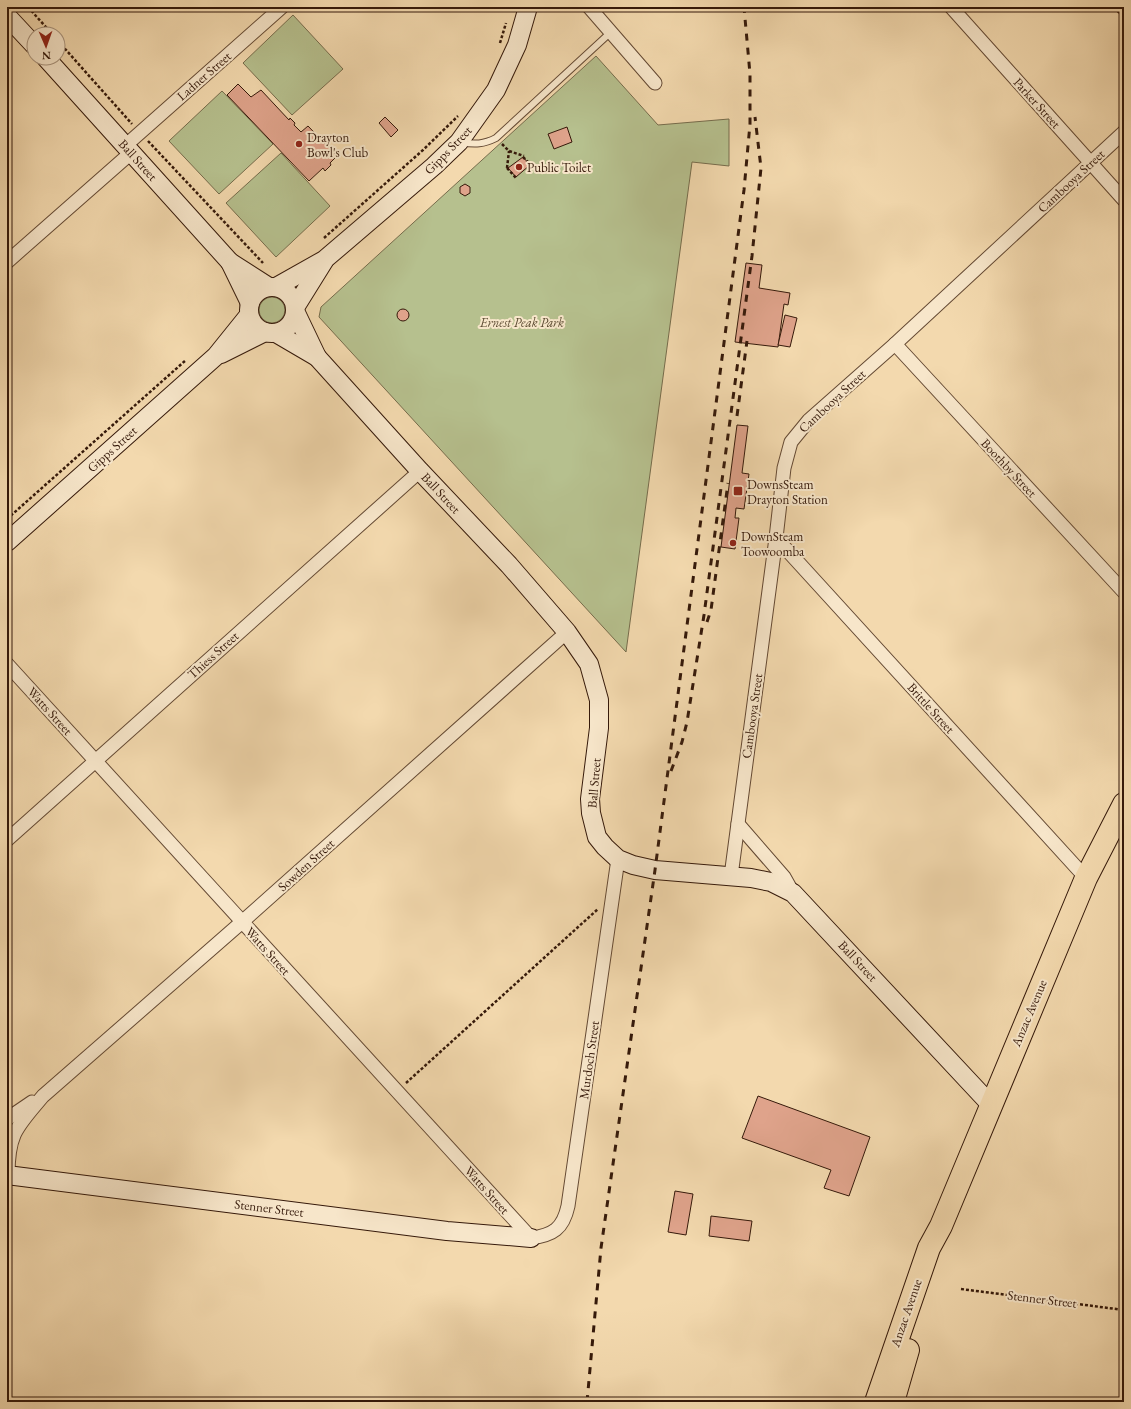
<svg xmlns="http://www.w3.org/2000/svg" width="1131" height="1409" font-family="'EB Garamond',serif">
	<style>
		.green { fill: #b6c08e; stroke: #766c4c }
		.building { fill: #dfa38b; stroke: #35190a }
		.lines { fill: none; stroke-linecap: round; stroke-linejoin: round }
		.lane-casing { stroke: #644933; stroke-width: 8 }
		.street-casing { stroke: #644933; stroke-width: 15 }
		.secondary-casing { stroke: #35190a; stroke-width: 20 }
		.highway-casing { stroke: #35190a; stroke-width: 24 }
		.path { stroke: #35190a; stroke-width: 2.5; stroke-dasharray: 3 2; stroke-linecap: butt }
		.lane { stroke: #f7e6ca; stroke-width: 6 }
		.street { stroke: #f7e6ca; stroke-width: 13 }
		.secondary { stroke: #f7e6ca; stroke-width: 18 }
		.highway { stroke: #f3d9ae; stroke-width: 22 }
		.rail { stroke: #35190a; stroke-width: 3; stroke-dasharray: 7 7; stroke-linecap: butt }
		.poi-dot { fill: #8f2418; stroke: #f7e6ca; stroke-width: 1.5 }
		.labels { text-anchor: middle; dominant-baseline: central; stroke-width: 4; stroke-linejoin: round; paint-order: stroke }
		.street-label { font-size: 13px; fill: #35190a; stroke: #f7e6ca }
		.poi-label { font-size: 13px; fill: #35190a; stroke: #f7e6ca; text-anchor: start }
		.park-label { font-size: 13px; font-style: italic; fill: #5c4b32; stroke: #f7e6ca }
	</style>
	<rect width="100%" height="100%" fill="#f3d9ae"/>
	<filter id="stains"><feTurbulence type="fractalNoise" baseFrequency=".005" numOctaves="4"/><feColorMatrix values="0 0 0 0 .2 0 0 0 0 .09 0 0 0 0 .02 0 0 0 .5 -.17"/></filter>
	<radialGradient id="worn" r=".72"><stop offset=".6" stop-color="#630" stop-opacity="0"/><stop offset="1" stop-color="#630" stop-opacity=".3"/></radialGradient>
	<g class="green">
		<polygon points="293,15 343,69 292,115 243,63"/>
		<polygon points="596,56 658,125 729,119 729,166 692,162 626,652 319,317 321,307"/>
		<polygon points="222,91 273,144 219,194 169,141"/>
		<polygon points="281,153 330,206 276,257 226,203"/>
		<circle cx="272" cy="310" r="13"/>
	</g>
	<g class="building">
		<polygon points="238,84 251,97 261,90 289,120 290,118 295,123 294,125 301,132 308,126 337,156 330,163 331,165 325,171 323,168 309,181 227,95"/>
		<polygon points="385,117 398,130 391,137 379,123"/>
		<polygon points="567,127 572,142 554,149 548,134"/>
		<polygon points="523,157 530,165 516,177 508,168"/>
		<polygon points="465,184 470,187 470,193 465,196 460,193 460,187"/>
		<polygon points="746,263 762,265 759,288 790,293 788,305 784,304 778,347 735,342"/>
		<circle cx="403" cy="315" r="6"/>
		<polygon points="785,315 797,318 790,347 778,345"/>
		<polygon points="737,425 748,426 742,473 749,474 744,509 736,508 735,518 739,518 735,549 721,547"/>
		<polygon points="758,1096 870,1137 849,1196 824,1188 831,1170 742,1138"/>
		<polygon points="675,1191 693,1194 686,1235 668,1232"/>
		<polygon points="711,1216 752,1221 749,1241 709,1236"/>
	</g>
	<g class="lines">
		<defs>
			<path id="lane" d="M461,142C475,145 484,144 496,138L611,32"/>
			<g id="street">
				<polyline points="589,7 655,83"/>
				<polyline points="951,7 1124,200"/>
				<polyline points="125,146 282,7"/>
				<polyline points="7,262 132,152"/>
				<polyline points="895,344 1124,592"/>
				<polyline points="776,538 1086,878"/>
				<path d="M7,664L531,1238C553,1235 563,1229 568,1206L618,859"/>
				<polyline points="738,824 784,877 793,893"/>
				<polyline points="7,840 420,471"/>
				<polyline points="731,876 776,538 784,468 791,442 809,420 895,344 1124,132"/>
				<polyline points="7,1119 32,1102"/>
				<path d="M8,1175C8,1133 17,1127 43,1096L242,922L567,632"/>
			</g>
			<g id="secondary">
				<polyline points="7,16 34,45"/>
				<polyline points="46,58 230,262 269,287"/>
				<polyline points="230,262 250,303"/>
				<circle cx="272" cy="310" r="23"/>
				<polyline points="276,287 324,260 434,166 459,142 496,90 517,45 528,7"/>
				<polyline points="296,306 324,261"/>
				<polyline points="296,313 317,357 420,471 509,565 567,632 589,664 599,700 599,728 590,799 591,813 597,837 605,847 618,859 633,865 655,870 751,878 771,882 793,893 991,1105"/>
				<polyline points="276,333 317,357"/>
				<polyline points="221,354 265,332"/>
				<polyline points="7,542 216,356 249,315"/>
				<polyline points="7,1175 447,1231 531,1238"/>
			</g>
			<g id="highway">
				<polyline points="876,1402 929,1248 941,1226 1086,878 1124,804"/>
				<polyline points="893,1402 908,1350"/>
			</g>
		</defs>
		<use href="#lane" class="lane-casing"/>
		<use href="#street" class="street-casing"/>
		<use href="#secondary" class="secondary-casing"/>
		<use href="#highway" class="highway-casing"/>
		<g class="path">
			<polyline points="28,7 52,34"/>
			<polyline points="1114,7 1124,18"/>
			<polyline points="58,41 132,124"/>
			<polyline points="500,43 506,23"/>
			<polyline points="148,141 263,263"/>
			<polyline points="502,144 509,151 524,156"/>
			<polyline points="523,157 531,165"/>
			<polyline points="507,168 509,151"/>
			<polyline points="507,168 516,178"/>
			<polyline points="324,238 423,150 458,116"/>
			<polyline points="7,519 186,360"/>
			<polyline points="406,1083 598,909"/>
			<polyline points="961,1289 1124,1310"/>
		</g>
		<use href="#lane" class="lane"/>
		<use href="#street" class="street"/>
		<use href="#secondary" class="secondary"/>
		<use href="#highway" class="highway"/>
		<g class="rail">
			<polyline points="737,416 747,341"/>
			<polyline points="707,622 711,610 728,483"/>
			<polyline points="671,771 682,742 687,722 704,615 752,256 761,168 755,117"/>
			<polyline points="587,1402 601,1248 655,870 744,190 750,124 750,74 744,7"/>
		</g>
	</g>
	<g class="poi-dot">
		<circle cx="299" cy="144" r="4"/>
		<circle cx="519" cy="167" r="4"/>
		<rect x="733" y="486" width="10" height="10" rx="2"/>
		<circle cx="733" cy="543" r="4"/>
	</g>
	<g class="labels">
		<g class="street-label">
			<text transform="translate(204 76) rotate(-41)">Ladner Street</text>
			<text transform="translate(1037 103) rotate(48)">Parker Street</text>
			<text transform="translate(448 150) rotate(-46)">Gipps Street</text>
			<text transform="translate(138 160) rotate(48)">Ball Street</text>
			<text transform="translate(1071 181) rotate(-43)">Cambooya Street</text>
			<text transform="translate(832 401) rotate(-43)">Cambooya Street</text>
			<text transform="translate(112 449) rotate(-42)">Gipps Street</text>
			<text transform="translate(1009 468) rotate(47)">Boothby Street</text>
			<text transform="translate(441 493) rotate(47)">Ball Street</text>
			<text transform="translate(213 655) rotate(-42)">Thiess Street</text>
			<text transform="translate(931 708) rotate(48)">Brittle Street</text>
			<text transform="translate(50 711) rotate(48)">Watts Street</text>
			<text transform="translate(752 716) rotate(-82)">Cambooya Street</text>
			<text transform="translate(594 783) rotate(-85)">Ball Street</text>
			<text transform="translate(306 865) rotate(-42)">Sowden Street</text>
			<text transform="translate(268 951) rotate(48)">Watts Street</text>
			<text transform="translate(858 961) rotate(47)">Ball Street</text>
			<text transform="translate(1029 1013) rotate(-67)">Anzac Avenue</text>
			<text transform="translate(589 1060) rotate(-82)">Murdoch Street</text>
			<text transform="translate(487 1190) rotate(48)">Watts Street</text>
			<text transform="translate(269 1208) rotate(7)">Stenner Street</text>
			<text transform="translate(1042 1299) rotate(7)">Stenner Street</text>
			<text transform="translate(906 1313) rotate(-71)">Anzac Avenue</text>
		</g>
		<g class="poi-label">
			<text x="307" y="137">Drayton<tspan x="307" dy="15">Bowl's Club</tspan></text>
			<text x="527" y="167">Public Toilet</text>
			<text x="747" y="484">DownsSteam<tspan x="747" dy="15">Drayton Station</tspan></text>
			<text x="741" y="536">DownSteam<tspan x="741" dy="15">Toowoomba</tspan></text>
		</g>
		<g class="park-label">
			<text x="522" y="322">Ernest Peak Park</text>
		</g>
	</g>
	<rect width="1131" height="1409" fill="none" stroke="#f3d9ae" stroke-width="24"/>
	<rect x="8" y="8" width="1115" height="1393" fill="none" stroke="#35190a" stroke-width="2"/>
	<rect x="12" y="12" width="1107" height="1385" fill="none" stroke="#35190a"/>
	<g transform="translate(46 46) rotate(178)"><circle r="19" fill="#f7e6ca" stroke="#a9947d"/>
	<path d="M0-3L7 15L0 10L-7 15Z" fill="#8f2418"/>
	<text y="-6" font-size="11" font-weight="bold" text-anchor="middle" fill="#35190a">N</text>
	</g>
	<rect width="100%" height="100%" filter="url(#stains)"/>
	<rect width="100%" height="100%" fill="url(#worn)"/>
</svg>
